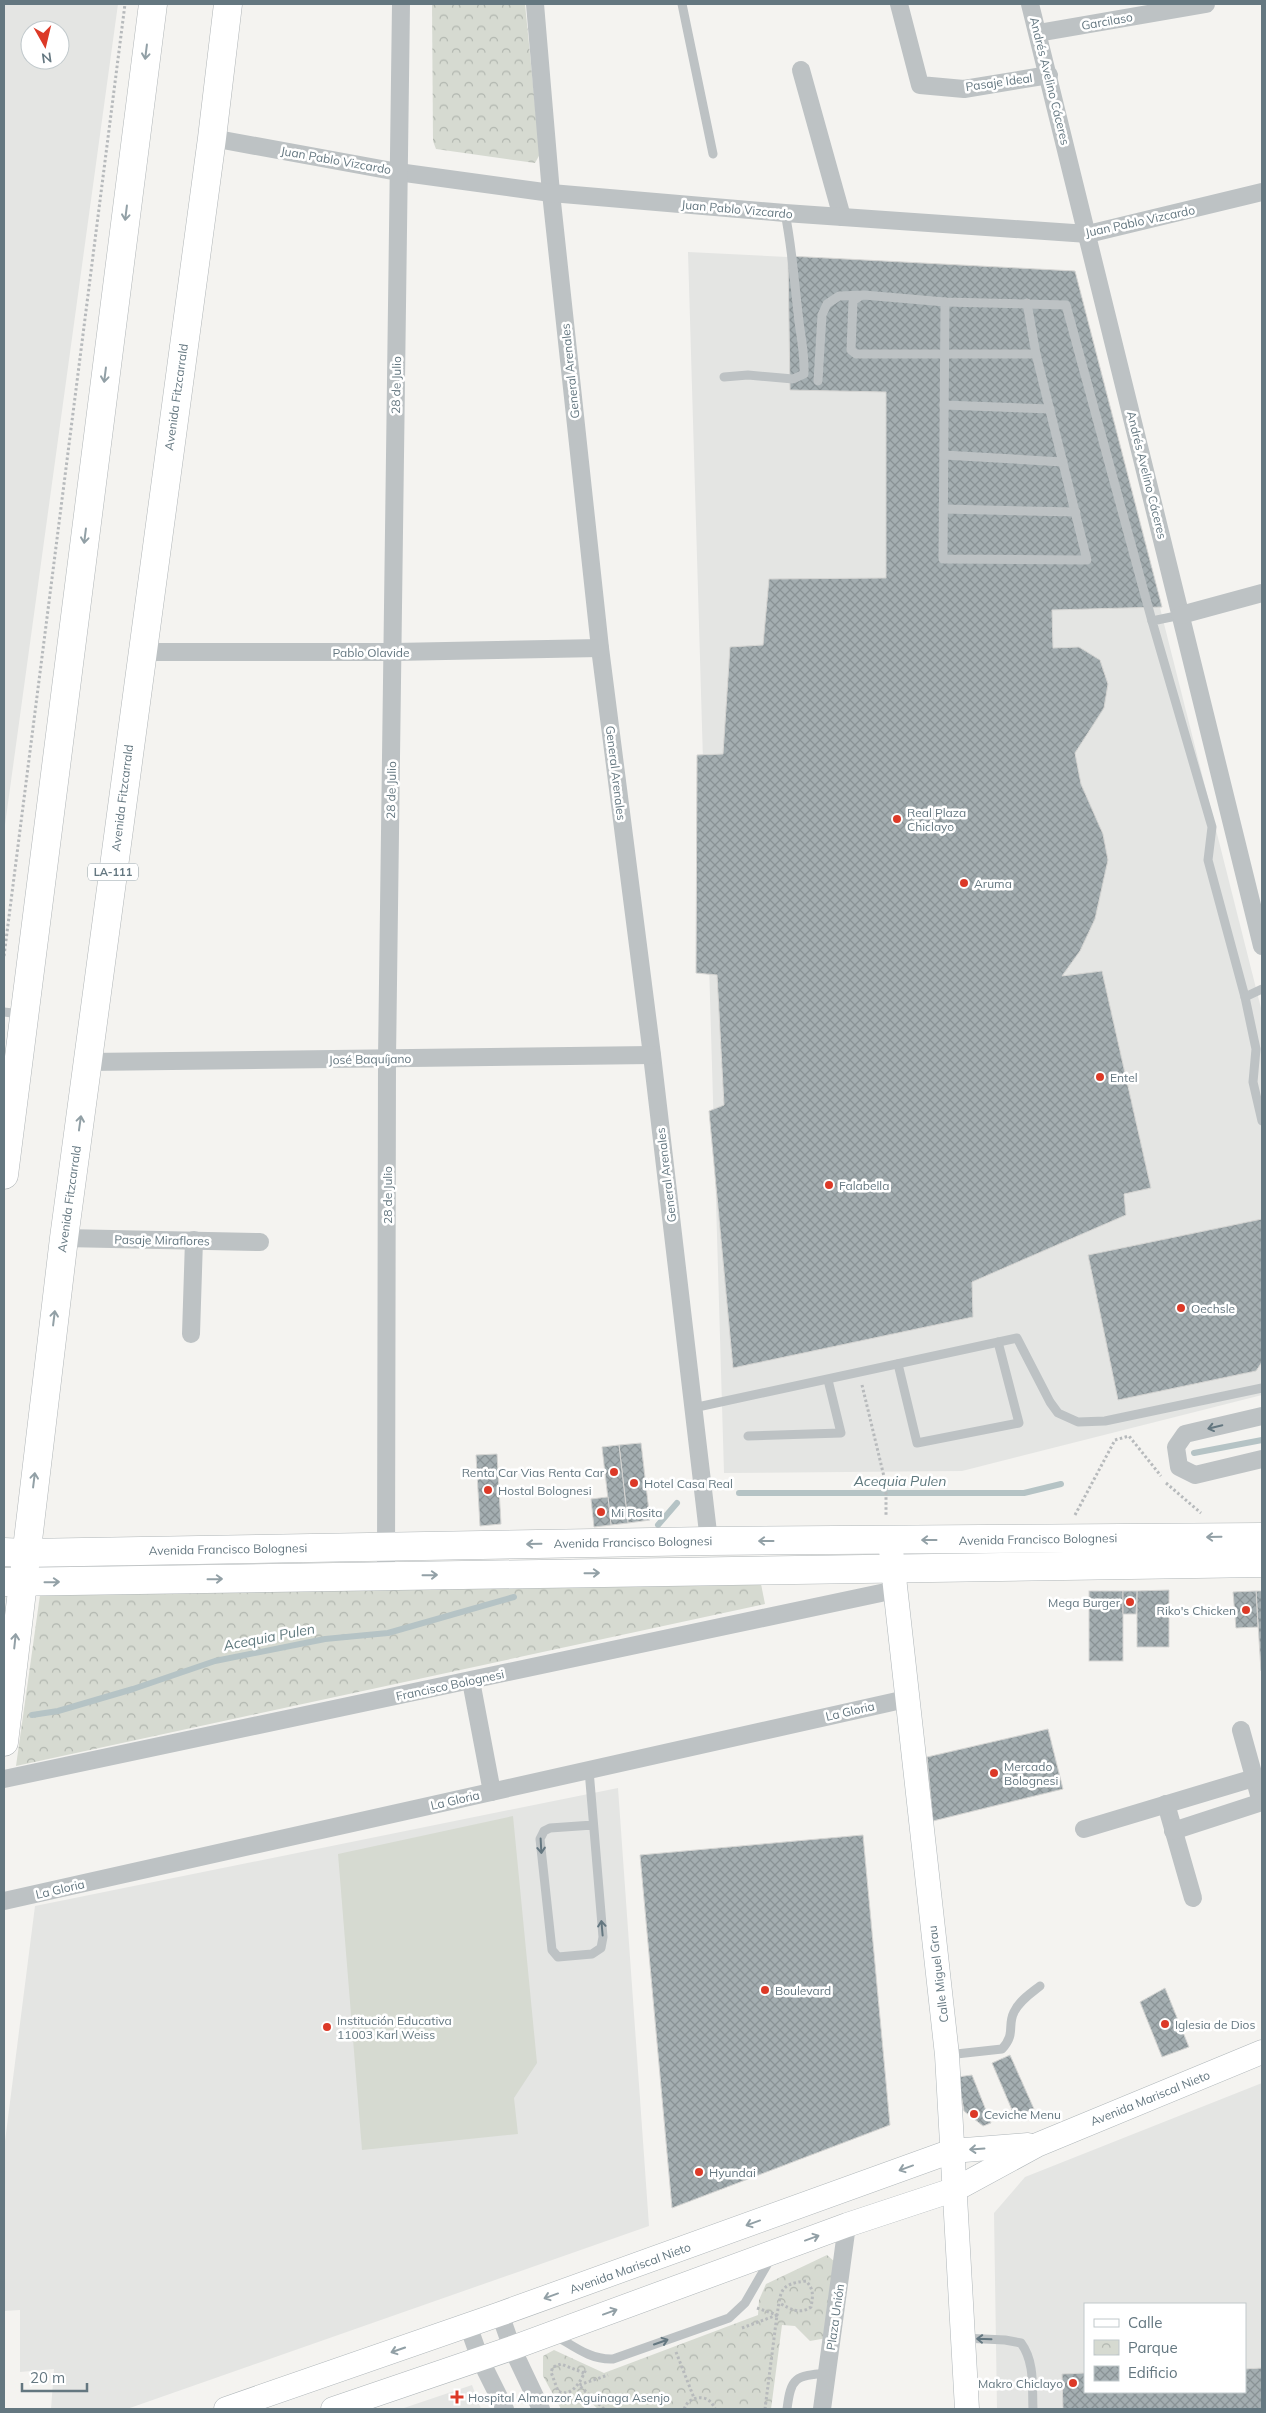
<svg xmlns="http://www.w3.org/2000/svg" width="1266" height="2413" font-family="Mulish,sans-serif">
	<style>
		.built { fill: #e4e5e3; fill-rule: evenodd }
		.green { fill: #d6dad1 }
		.park { fill: url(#park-crowns) }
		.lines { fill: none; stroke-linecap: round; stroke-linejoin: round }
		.stream { stroke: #b5c3c5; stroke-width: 6 }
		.building { fill: url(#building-cross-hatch); stroke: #d5d5d3 }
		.secondary-casing { stroke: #afb6b9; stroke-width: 25 }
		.primary-casing { stroke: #b0b6b8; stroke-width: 29 }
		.highway-casing { stroke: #b0b5b7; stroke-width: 29 }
		.path { stroke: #b7babc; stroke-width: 3; stroke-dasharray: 2.5 2.5; stroke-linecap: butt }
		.lane { stroke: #bdc2c4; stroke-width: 9 }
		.street { stroke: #bdc2c4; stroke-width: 18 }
		.secondary { stroke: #fff; stroke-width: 24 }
		.primary { stroke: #fff; stroke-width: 28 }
		.highway { stroke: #fff; stroke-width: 28 }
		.oneway { stroke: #92a0a6 }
		.oneway2 { stroke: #647780 }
		.poi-dot { fill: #dc3927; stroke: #fff; stroke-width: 2 }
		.labels { text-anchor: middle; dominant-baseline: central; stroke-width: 5; stroke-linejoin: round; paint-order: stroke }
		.shield { fill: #fff; stroke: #92a0a6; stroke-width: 1 }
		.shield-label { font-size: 11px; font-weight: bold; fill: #647780 }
		.street-label { font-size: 12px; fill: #647780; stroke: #fff }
		.poi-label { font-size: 12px; fill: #647780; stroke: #fff; text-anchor: start }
		.water-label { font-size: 14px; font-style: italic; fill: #5f797e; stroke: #fff }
	</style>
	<defs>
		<pattern id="park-crowns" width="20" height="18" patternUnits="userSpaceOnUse" patternTransform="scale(1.25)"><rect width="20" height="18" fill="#d6dad1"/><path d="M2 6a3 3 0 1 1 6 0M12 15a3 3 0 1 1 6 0" fill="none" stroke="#b1b6af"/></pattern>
		<pattern id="building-cross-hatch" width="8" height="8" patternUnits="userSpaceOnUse" patternTransform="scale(1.25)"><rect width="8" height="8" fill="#a4aeb1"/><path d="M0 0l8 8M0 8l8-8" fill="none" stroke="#899295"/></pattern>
	</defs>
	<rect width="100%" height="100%" fill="#f4f3f0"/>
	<g class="built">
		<path d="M4,4H118L4,832ZM30,30H60V60H30Z"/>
		<polygon points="688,252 1075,271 1262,1012 1262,1395 962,1471 724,1473"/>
		<polygon points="618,1788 649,2226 127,2409 51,2409 54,2369 20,2372 20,2310 4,2311 4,2149 35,1906"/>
		<path d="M1262,2083V2409H997L994,2213L1025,2177ZM1085,2304H1245V2392H1085Z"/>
		<polygon points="472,2385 481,2409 401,2409"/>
	</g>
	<polygon class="green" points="513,1816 537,2063 514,2098 518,2134 362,2150 338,1854"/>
	<g class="park">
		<polygon points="432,4 525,4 540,154 535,163 436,149 433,141"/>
		<polygon points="760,1579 765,1604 16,1766 41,1588"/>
		<polygon points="827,2255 835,2262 827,2338 810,2341 795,2326 782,2325 771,2409 598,2409 589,2401 583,2409 561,2409 543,2376 543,2356 554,2350 604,2373 758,2315 759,2300 766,2284"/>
	</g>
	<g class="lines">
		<g class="stream">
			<polyline points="1194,1453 1262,1440"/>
			<polyline points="739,1493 1024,1493 1061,1484"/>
			<polyline points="658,1525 677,1503"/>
			<polyline points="32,1715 58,1711 133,1689 215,1661 325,1639 388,1633 514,1597"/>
		</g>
	</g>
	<g class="building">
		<polygon points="788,256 1075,271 1162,607 1052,610 1053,648 1079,647 1100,660 1108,684 1104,708 1075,753 1081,784 1103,834 1108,860 1095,919 1080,951 1062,976 1102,971 1151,1188 1124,1194 1126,1215 972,1282 973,1317 733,1368 709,1111 724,1105 717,975 696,973 697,755 723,754 730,647 763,645 769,579 886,578 886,392 790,390"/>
		<polygon points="1262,1219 1262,1362 1256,1371 1118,1400 1088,1255"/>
		<polygon points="641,1443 650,1520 628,1523 619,1445"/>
		<polygon points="619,1445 628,1523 611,1525 602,1447"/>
		<polygon points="497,1454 501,1524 480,1526 476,1455"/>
		<polygon points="608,1497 611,1525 594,1527 591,1499"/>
		<polygon points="1169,1590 1169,1647 1137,1647 1137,1591"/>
		<rect x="1089" y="1591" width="34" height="70"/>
		<polygon points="1123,1591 1137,1591 1136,1614 1123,1614"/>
		<polygon points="1256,1591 1262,1591 1262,1671 1261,1671"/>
		<polygon points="1256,1591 1258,1627 1236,1628 1233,1592"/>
		<polygon points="1048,1729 1063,1789 933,1821 927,1757"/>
		<polygon points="863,1835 890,2125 672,2208 640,1855"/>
		<polygon points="1165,1988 1189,2047 1162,2057 1140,2002"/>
		<polygon points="1010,2055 1034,2109 1015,2117 992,2063"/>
		<polygon points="972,2075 991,2123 983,2126 964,2111 958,2077"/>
		<polygon points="1262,2368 1262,2409 1063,2409 1062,2374 1085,2373 1085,2392 1245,2392 1245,2369"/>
	</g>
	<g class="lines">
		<defs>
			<g id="secondary">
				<polyline points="891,1550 947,2055 967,2409"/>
				<polyline points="226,2409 500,2314 952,2151 1028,2145"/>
				<polyline points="333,2409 512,2348 847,2225 956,2189 1037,2145 1262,2052"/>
			</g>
			<g id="primary">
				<polyline points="4,1552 25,1553 709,1541 1262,1537"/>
				<polyline points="4,1582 1262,1563"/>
			</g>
			<g id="highway">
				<polyline points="4,1175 153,4"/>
				<polyline points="4,1742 64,1238 212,138 228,4"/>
			</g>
		</defs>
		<use href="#secondary" class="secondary-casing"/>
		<use href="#primary" class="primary-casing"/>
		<use href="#highway" class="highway-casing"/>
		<g class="path">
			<polyline points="4,956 125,4"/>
			<polyline points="862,1385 886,1485 886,1515"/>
			<polyline points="1166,1483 1201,1513"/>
			<polyline points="1075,1515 1115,1440 1129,1436 1161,1476"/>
			<path d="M757,2308L777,2315C781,2291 779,2284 806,2281C814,2289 813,2296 811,2307C799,2315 791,2309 779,2303"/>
			<polyline points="742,2328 777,2315 765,2409"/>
			<polyline points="676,2352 694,2398"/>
			<path d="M584,2373L561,2364L553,2367L551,2372L558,2391C572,2399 582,2379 586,2369"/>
			<polyline points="604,2409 579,2385 608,2375"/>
			<path d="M684,2409L688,2402C698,2395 710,2396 715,2409"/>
		</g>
		<g class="lane">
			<polyline points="682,4 713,154"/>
			<polyline points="860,296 853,301 851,350 856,354 1036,354"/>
			<polyline points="945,302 943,559 1087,560 1036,354 1027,303"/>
			<path d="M724,377L748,375L793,379L804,374C805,352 800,334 798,313C794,279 792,247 785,213"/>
			<polyline points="818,381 822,315 827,304 839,296 864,295 945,302 1066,305 1152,621"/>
			<polyline points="944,405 1050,409"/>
			<polyline points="944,455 1063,462"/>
			<polyline points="943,509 1076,512"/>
			<polyline points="1181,615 1152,621 1212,827 1208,860 1245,997 1256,1049 1253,1082 1262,1121"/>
			<polyline points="1245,997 1262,989"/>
			<polyline points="4,1012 21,1014"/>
			<polyline points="898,1364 917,1443 1019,1423 998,1342"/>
			<polyline points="693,1408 1017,1338 1050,1402 1058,1413 1078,1422 1105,1421 1262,1388"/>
			<polyline points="748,1436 841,1433 828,1380"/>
			<polyline points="589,1770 603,1937 601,1948 592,1954 558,1957 552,1950 540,1839 544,1831 550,1828 593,1825"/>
			<path d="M947,2055L1002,2049C1016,2034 1007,2026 1014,2012C1019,2001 1031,1993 1040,1986"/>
			<path d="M556,2336C575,2347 591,2360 613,2359L729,2318L745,2303L771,2258"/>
			<path d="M963,2338L1005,2340L1021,2343C1035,2362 1032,2387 1033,2409"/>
			<path d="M787,2409C791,2377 795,2376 827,2373"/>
		</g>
		<g class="street">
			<polyline points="535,4 551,193 600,648 652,1055 709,1541"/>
			<polyline points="899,4 920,85 964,89 1049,75"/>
			<polyline points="1030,4 1262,946"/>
			<polyline points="1038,33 1206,4"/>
			<polyline points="801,70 842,217"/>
			<polyline points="212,138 398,172 551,193 785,213 1088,234 1262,192"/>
			<polyline points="1181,615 1262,593"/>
			<polyline points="141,652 394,652 600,648"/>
			<polyline points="88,1062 652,1055"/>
			<polyline points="64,1238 260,1242"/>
			<polyline points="191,1334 194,1240"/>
			<polyline points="1262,1416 1185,1434 1176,1447 1179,1467 1195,1475 1262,1459"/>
			<polyline points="386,1576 387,1059 401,4"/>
			<polyline points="471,1681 492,1792"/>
			<polyline points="1241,1730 1261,1802"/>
			<polyline points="4,1779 895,1590"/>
			<polyline points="1166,1804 1193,1898"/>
			<polyline points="1084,1829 1254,1778"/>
			<polyline points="1173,1831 1262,1802"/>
			<polyline points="4,1901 906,1699"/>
			<polyline points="500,2314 512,2348 541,2409"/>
			<polyline points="468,2325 480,2359 505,2409"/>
			<polyline points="822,2409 847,2225"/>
		</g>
		<use href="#secondary" class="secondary"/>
		<use href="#primary" class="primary"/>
		<use href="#highway" class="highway"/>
	</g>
	<defs><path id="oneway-shaft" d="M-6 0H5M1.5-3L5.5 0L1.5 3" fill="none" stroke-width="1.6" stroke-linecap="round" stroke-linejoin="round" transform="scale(1.25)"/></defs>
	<g class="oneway">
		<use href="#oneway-shaft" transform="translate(146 52) rotate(97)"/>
		<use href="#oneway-shaft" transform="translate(126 213) rotate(97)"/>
		<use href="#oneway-shaft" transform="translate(105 375) rotate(97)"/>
		<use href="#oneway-shaft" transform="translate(85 536) rotate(97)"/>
		<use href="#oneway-shaft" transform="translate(80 1123) rotate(-82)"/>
		<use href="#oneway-shaft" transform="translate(54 1318) rotate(-83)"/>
		<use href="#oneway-shaft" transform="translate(34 1480) rotate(-83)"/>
		<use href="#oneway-shaft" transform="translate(1214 1537) rotate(179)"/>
		<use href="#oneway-shaft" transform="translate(929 1540) rotate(180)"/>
		<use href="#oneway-shaft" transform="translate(766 1541) rotate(-180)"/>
		<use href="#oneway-shaft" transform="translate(534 1544) rotate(179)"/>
		<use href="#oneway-shaft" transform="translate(592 1573) rotate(-1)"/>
		<use href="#oneway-shaft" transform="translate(430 1575) rotate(-1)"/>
		<use href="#oneway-shaft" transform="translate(215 1579) rotate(-1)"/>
		<use href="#oneway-shaft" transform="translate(52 1582) rotate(-1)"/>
		<use href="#oneway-shaft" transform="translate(15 1641) rotate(-84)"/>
		<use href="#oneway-shaft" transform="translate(977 2149) rotate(176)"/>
		<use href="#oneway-shaft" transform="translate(906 2168) rotate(160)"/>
		<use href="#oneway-shaft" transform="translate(753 2223) rotate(160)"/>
		<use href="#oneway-shaft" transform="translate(812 2238) rotate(-20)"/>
		<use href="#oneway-shaft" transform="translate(551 2296) rotate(160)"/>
		<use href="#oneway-shaft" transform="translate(610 2312) rotate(-20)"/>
		<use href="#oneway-shaft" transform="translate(398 2350) rotate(161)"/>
	</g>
	<g class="oneway2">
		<use href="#oneway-shaft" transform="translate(1215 1427) rotate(167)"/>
		<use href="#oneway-shaft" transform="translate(541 1846) rotate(87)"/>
		<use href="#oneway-shaft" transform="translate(602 1928) rotate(-95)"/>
		<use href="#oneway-shaft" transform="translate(984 2339) rotate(-178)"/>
		<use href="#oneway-shaft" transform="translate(661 2342) rotate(-19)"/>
	</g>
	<g class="poi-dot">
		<circle cx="897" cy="819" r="5"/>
		<circle cx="964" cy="883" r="5"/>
		<circle cx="1100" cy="1077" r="5"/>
		<circle cx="829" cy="1185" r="5"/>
		<circle cx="1181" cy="1308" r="5"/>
		<circle cx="614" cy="1472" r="5"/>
		<circle cx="634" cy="1483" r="5"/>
		<circle cx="488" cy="1490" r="5"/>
		<circle cx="601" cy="1512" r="5"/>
		<circle cx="1130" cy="1602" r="5"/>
		<circle cx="1246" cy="1610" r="5"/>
		<circle cx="994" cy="1773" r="5"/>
		<circle cx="765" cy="1990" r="5"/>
		<circle cx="1165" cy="2024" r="5"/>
		<circle cx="327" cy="2027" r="5"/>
		<circle cx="974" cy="2114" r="5"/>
		<circle cx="699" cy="2172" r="5"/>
		<circle cx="1073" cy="2383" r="5"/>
		<path d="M454.5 2389.5h5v5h5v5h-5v5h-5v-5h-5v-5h5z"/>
	</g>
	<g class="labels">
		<rect class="shield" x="88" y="863.5" width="50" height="17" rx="4"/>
		<g class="shield-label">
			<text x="113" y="872">LA-111</text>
		</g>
		<g class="street-label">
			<text transform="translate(1107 21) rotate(-10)">Garcilaso</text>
			<text transform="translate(1050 81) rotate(76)">Andrés Avelino Cáceres</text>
			<text transform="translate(999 82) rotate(-8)">Pasaje Ideal</text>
			<text transform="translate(336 160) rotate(10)">Juan Pablo Vizcardo</text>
			<text transform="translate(737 209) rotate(5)">Juan Pablo Vizcardo</text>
			<text transform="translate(1140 221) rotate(-12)">Juan Pablo Vizcardo</text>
			<text transform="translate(570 371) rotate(-96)">General Arenales</text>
			<text transform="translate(396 385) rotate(-89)">28 de Julio</text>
			<text transform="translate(176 397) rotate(-82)">Avenida Fitzcarrald</text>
			<text transform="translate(1147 475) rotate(76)">Andrés Avelino Cáceres</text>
			<text x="371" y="652">Pablo Olavide</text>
			<text transform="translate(616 773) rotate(83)">General Arenales</text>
			<text transform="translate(391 790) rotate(-89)">28 de Julio</text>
			<text transform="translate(122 798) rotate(-83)">Avenida Fitzcarrald</text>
			<text transform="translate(370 1059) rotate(-1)">José Baquíjano</text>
			<text transform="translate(666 1175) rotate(-97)">General Arenales</text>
			<text transform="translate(387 1195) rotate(-90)">28 de Julio</text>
			<text transform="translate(69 1199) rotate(-82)">Avenida Fitzcarrald</text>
			<text transform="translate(162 1240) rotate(1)">Pasaje Miraflores</text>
			<text transform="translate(1038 1539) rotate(-1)">Avenida Francisco Bolognesi</text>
			<text transform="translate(633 1542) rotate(-1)">Avenida Francisco Bolognesi</text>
			<text transform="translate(228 1549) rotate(-1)">Avenida Francisco Bolognesi</text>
			<text transform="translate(450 1685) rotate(-12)">Francisco Bolognesi</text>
			<text transform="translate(850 1711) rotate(-13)">La Gloria</text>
			<text transform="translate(455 1800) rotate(-13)">La Gloria</text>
			<text transform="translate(60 1889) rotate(-13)">La Gloria</text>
			<text transform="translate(938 1974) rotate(-97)">Calle Miguel Grau</text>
			<text transform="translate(1150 2098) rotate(-22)">Avenida Mariscal Nieto</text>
			<text transform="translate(630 2268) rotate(-20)">Avenida Mariscal Nieto</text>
			<text transform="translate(835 2317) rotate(-82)">Plaza Unión</text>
		</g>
		<g class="poi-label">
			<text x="907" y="812">Real Plaza<tspan x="907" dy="14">Chiclayo</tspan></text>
			<text x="974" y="883">Aruma</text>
			<text x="1110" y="1077">Entel</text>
			<text x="839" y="1185">Falabella</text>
			<text x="1191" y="1308">Oechsle</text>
			<text x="604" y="1472" text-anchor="end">Renta Car Vias Renta Car</text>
			<text x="644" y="1483">Hotel Casa Real</text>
			<text x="498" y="1490">Hostal Bolognesi</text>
			<text x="611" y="1512">Mi Rosita</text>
			<text x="1120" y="1602" text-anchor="end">Mega Burger</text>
			<text x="1236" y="1610" text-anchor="end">Riko's Chicken</text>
			<text x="1004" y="1766">Mercado<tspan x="1004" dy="14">Bolognesi</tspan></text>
			<text x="775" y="1990">Boulevard</text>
			<text x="337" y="2020">Institución Educativa<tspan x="337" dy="14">11003 Karl Weiss</tspan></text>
			<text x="1175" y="2024">Iglesia de Dios</text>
			<text x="984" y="2114">Ceviche Menu</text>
			<text x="709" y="2172">Hyundai</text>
			<text x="1063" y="2383" text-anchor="end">Makro Chiclayo</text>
			<text x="468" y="2397">Hospital Almanzor Aguinaga Asenjo</text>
		</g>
		<g class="water-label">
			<text x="900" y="1481">Acequia Pulen</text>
			<text transform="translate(269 1637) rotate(-11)">Acequia Pulen</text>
		</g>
	</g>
	<rect width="1266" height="2413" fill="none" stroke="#647780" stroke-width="10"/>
	<rect x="1084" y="2303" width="162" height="90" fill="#ffffff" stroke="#c1c9cc"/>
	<rect x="1094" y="2319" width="25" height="8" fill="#ffffff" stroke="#c1c9cc"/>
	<text x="1128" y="2328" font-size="15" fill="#647780">Calle</text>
	<rect x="1094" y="2340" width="25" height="15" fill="url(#park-crowns)" stroke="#c1c9cc"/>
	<text x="1128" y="2353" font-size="15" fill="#647780">Parque</text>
	<rect x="1094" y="2366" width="25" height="15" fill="url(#building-cross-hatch)" stroke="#c1c9cc"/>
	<text x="1128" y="2378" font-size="15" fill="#647780">Edificio</text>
	<g transform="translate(45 45) rotate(172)"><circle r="24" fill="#ffffff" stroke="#c1c9cc"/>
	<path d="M0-4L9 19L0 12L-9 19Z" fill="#dc3927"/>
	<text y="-8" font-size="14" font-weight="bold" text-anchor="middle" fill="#647780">N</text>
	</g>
	<path d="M22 2383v8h65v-8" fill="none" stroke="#647780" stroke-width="2.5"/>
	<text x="30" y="2383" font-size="15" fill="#647780" stroke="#ffffff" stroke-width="4" paint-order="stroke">20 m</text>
</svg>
